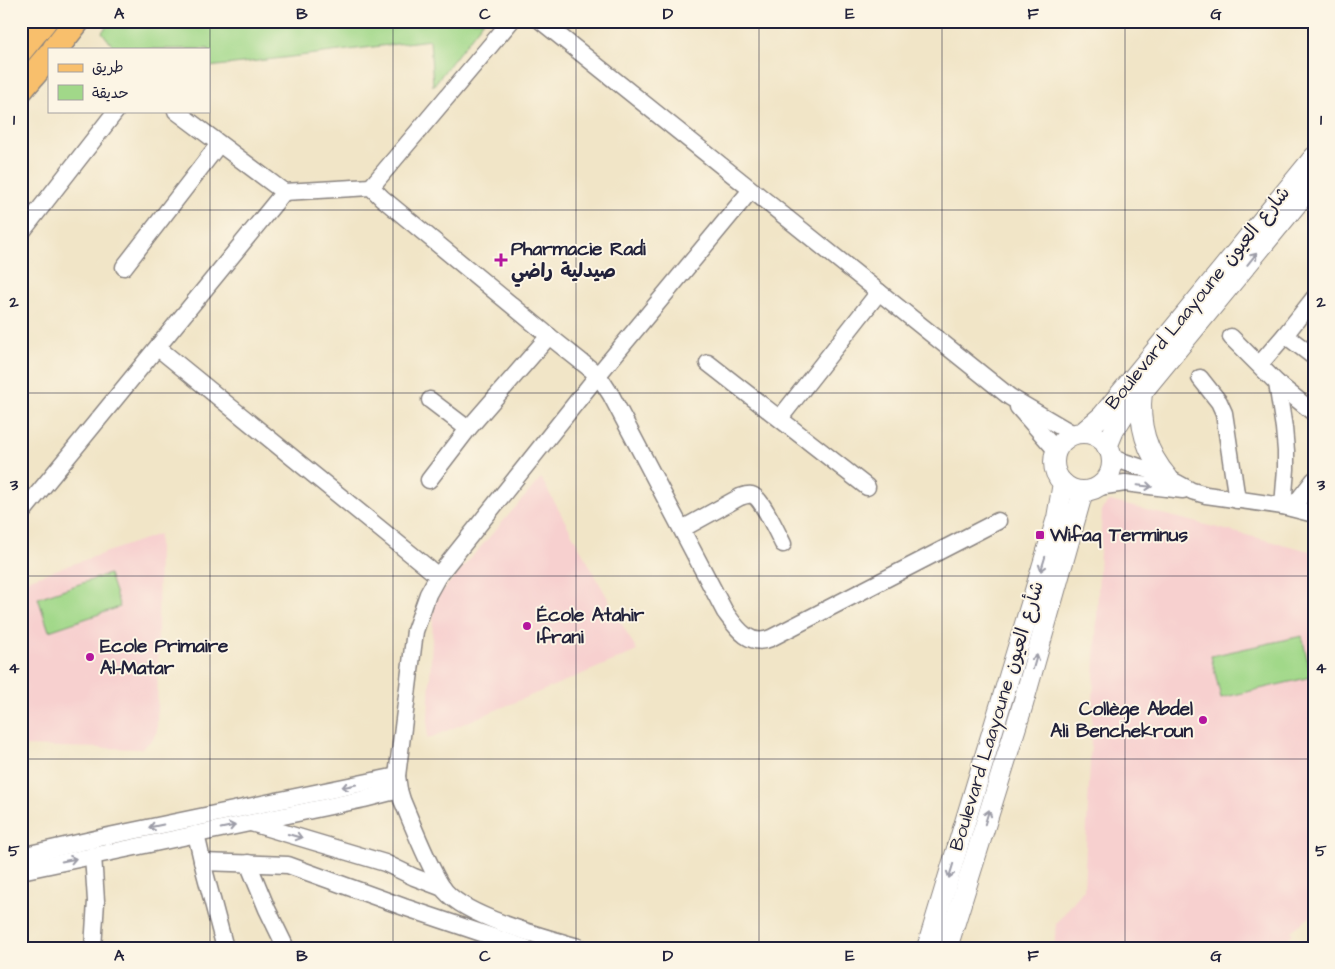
<svg xmlns="http://www.w3.org/2000/svg" width="1335" height="969" font-family="'Architects Daughter','Playpen Sans Arabic',sans-serif">
	<style>
		.built { fill: #f7d0cf }
		.green { fill: #a1d889; stroke: #627d62 }
		.lines { fill: none; stroke-linecap: round; stroke-linejoin: round }
		.minor-casing { stroke: #8a8481; stroke-width: 19 }
		.tertiary-casing { stroke: #8a8481; stroke-width: 22 }
		.primary-casing { stroke: #8a8481; stroke-width: 28 }
		.minor { stroke: #fff; stroke-width: 16 }
		.tertiary { stroke: #fff; stroke-width: 20 }
		.primary { stroke: #f8bf6c; stroke-width: 25 }
		.oneway { stroke: #9c9ca7 }
		.grid { fill: none; stroke: #22223b; stroke-width: 1; stroke-opacity: 0.55 }
		.poi-dot { fill: #b5179e; stroke: #fcf5e5; stroke-width: 2 }
		.labels { text-anchor: middle; dominant-baseline: central; stroke-width: 4; stroke-linejoin: round; paint-order: stroke }
		.poi-label { font-size: 19px; font-weight: bold; fill: #22223b; stroke: #fcf5e5; text-anchor: start }
		.street-label { font-size: 19px; fill: #22223b; stroke: #fcf5e5 }
		.neatline { fill: none; stroke: #22223b; stroke-width: 2 }
		.grid-label { font-size: 16px; text-anchor: middle; font-weight: bold; fill: #22223b }
	</style>
	<rect width="100%" height="100%" fill="#fcf5e5"/>
	<filter id="ink" filterUnits="userSpaceOnUse"><feTurbulence type="fractalNoise" baseFrequency=".02" numOctaves="2"/><feDisplacementMap in="SourceGraphic" scale="10" xChannelSelector="R" yChannelSelector="G"/><feConvolveMatrix kernelMatrix="1 2 1 2 8 2 1 2 1" color-interpolation-filters="sRGB"/></filter>
	<filter id="wash" filterUnits="userSpaceOnUse"><feTurbulence type="fractalNoise" baseFrequency=".0096" numOctaves="4" result="noise"/><feDisplacementMap in="SourceGraphic" scale="20" xChannelSelector="R" yChannelSelector="G"/><feGaussianBlur stdDeviation="1.12" result="paint"/><feColorMatrix in="noise" values="0 0 0 0 0 0 0 0 0 0 0 0 0 0 0 0 0 1.4 0 .05"/><feComposite in="paint" operator="in"/></filter>
	<g filter="url(#wash)">
		<rect width="100%" height="100%" fill="#f1e5c7"/>
		<g class="built">
			<polygon points="541,478 637,651 427,739 434,600"/>
			<polygon points="1110,501 1314,552 1314,914 1291,931 1293,934 1278,945 1279,948 1054,948 1056,924 1084,889 1102,509"/>
			<polygon points="159,534 157,731 152,740 141,749 21,746 21,582"/>
		</g>
		<g class="green">
			<polygon points="111,21 484,21 433,86 430,40 209,67 209,49 115,49 102,32"/>
			<polygon points="109,574 120,607 49,631 38,598"/>
			<polygon points="1302,636 1311,677 1221,698 1211,656"/>
		</g>
	</g>
	<g filter="url(#ink)">
		<g class="lines">
			<defs>
				<g id="minor">
					<polyline points="541,21 1010,397 1073,434"/>
					<path d="M176,111L284,192L371,187L382,198L549,336L598,375L611,395L725,612C736,627 749,648 771,638L998,521"/>
					<polyline points="371,187 511,21"/>
					<polyline points="21,233 116,111"/>
					<polyline points="124,267 219,144"/>
					<polyline points="1285,335 1314,357"/>
					<polyline points="1231,337 1277,383 1284,428 1286,451 1286,469 1283,506"/>
					<polyline points="158,348 438,576"/>
					<polyline points="708,363 867,487"/>
					<polyline points="1260,364 1285,335 1314,298"/>
					<polyline points="1200,378 1219,402 1224,413 1237,500"/>
					<polyline points="1277,383 1314,413"/>
					<polyline points="430,400 468,429"/>
					<polyline points="1018,407 1056,450"/>
					<polyline points="780,418 879,292"/>
					<polyline points="1112,458 1149,470 1168,478 1192,491 1206,495 1283,506 1314,514"/>
					<polyline points="429,480 468,429 549,336"/>
					<polyline points="1098,487 1125,483 1183,490"/>
					<polyline points="1292,508 1314,480"/>
					<polyline points="21,514 284,192"/>
					<path d="M682,529L740,497C743,496 748,494 752,495C761,497 778,534 783,544"/>
					<polyline points="251,823 385,863 414,877 443,888"/>
					<polyline points="196,834 205,873 225,948"/>
					<polyline points="93,855 96,901 93,948"/>
					<polyline points="21,856 104,837 397,776"/>
					<polyline points="202,862 288,865 404,907 526,948"/>
					<polyline points="248,863 267,909 286,948"/>
					<polyline points="21,871 364,799 399,790"/>
					<path d="M581,948C546,937 462,917 442,887C427,863 413,826 402,800L399,790L397,776L415,631L428,594L438,576L598,375L751,190"/>
				</g>
				<g id="tertiary">
					<path d="M1142,391C1138,425 1146,452 1168,478"/>
					<polyline points="1082,433 1102,416 1314,157"/>
					<circle cx="1083" cy="462" r="29"/>
					<polyline points="1107,447 1114,430 1125,413 1314,183"/>
					<polyline points="927,948 1057,518 1063,483"/>
					<polyline points="947,948 1023,704 1083,491"/>
				</g>
				<g id="primary">
					<polyline points="21,49 44,21"/>
					<polyline points="55,49 77,21"/>
					<polyline points="21,89 49,56"/>
				</g>
			</defs>
			<use href="#minor" class="minor-casing"/>
			<use href="#tertiary" class="tertiary-casing"/>
			<use href="#primary" class="primary-casing"/>
			<use href="#minor" class="minor"/>
			<use href="#tertiary" class="tertiary"/>
			<use href="#primary" class="primary"/>
		</g>
		<defs><path id="oneway-shaft" d="M-6 0H5M1.5-3L5.5 0L1.5 3" fill="none" stroke-width="1.6" stroke-linecap="round" stroke-linejoin="round" transform="scale(1.25)"/></defs>
		<g class="oneway">
			<use href="#oneway-shaft" transform="translate(1252 259) rotate(-51)"/>
			<use href="#oneway-shaft" transform="translate(1145 486) rotate(6)"/>
			<use href="#oneway-shaft" transform="translate(1043 564) rotate(107)"/>
			<use href="#oneway-shaft" transform="translate(1035 662) rotate(-74)"/>
			<use href="#oneway-shaft" transform="translate(349 786) rotate(168)"/>
			<use href="#oneway-shaft" transform="translate(987 817) rotate(-73)"/>
			<use href="#oneway-shaft" transform="translate(156 826) rotate(168)"/>
			<use href="#oneway-shaft" transform="translate(228 827) rotate(-12)"/>
			<use href="#oneway-shaft" transform="translate(295 836) rotate(16)"/>
			<use href="#oneway-shaft" transform="translate(69 860) rotate(-11)"/>
			<use href="#oneway-shaft" transform="translate(951 871) rotate(107)"/>
		</g>
	</g>
	<path class="grid" d="M210,21V948M393,21V948M576,21V948M759,21V948M942,21V948M1125,21V948M21,210H1314M21,393H1314M21,576H1314M21,759H1314"/>
	<g class="poi-dot">
		<path d="M498.5 252.5h5v5h5v5h-5v5h-5v-5h-5v-5h5z"/>
		<rect x="1035" y="530" width="10" height="10" rx="2.5"/>
		<circle cx="527" cy="626" r="5"/>
		<circle cx="90" cy="657" r="5"/>
		<circle cx="1203" cy="720" r="5"/>
	</g>
	<g class="labels">
		<g class="poi-label">
			<text x="511" y="249">Pharmacie Radi<tspan x="511" dy="22">صيدلية راضي</tspan></text>
			<text x="1050" y="535">Wifaq Terminus</text>
			<text x="537" y="615">École Atahir<tspan x="537" dy="22">Ifrani</tspan></text>
			<text x="100" y="646">Ecole Primaire<tspan x="100" dy="22">Al-Matar</tspan></text>
			<text x="1193" y="709" text-anchor="end">Collège Abdel<tspan x="1193" dy="22">Ali Benchekroun</tspan></text>
		</g>
		<g class="street-label">
			<text transform="translate(1198 298) rotate(-51)">Boulevard Laayoune شارع العيون</text>
			<text transform="translate(997 716) rotate(-73)">Boulevard Laayoune شأرع العيون</text>
		</g>
	</g>
	<rect width="1335" height="969" fill="none" stroke="#fcf5e5" stroke-width="55"/>
	<rect x="48" y="48" width="162" height="65" fill="#fcf5e5" stroke="#a5a1a1"/>
	<rect x="58" y="64" width="25" height="8" fill="#f8bf6c" stroke="#a5a1a1"/>
	<text x="92" y="72" font-size="15" fill="#22223b">طريق</text>
	<rect x="58" y="85" width="25" height="15" fill="#a1d889" stroke="#a5a1a1"/>
	<text x="92" y="98" font-size="15" fill="#22223b">حديقة</text>
	<rect x="28" y="28" width="1280" height="914" class="neatline"/>
	<g class="grid-label">
		<text x="119" y="19">A</text>
		<text x="302" y="19">B</text>
		<text x="485" y="19">C</text>
		<text x="668" y="19">D</text>
		<text x="850" y="19">E</text>
		<text x="1033" y="19">F</text>
		<text x="1216" y="19">G</text>
		<text x="14" y="125">1</text>
		<text x="1321" y="125">1</text>
		<text x="14" y="307">2</text>
		<text x="1321" y="307">2</text>
		<text x="14" y="490">3</text>
		<text x="1321" y="490">3</text>
		<text x="14" y="673">4</text>
		<text x="1321" y="673">4</text>
		<text x="14" y="856">5</text>
		<text x="1321" y="856">5</text>
		<text x="119" y="961">A</text>
		<text x="302" y="961">B</text>
		<text x="485" y="961">C</text>
		<text x="668" y="961">D</text>
		<text x="850" y="961">E</text>
		<text x="1033" y="961">F</text>
		<text x="1216" y="961">G</text>
	</g>
</svg>
